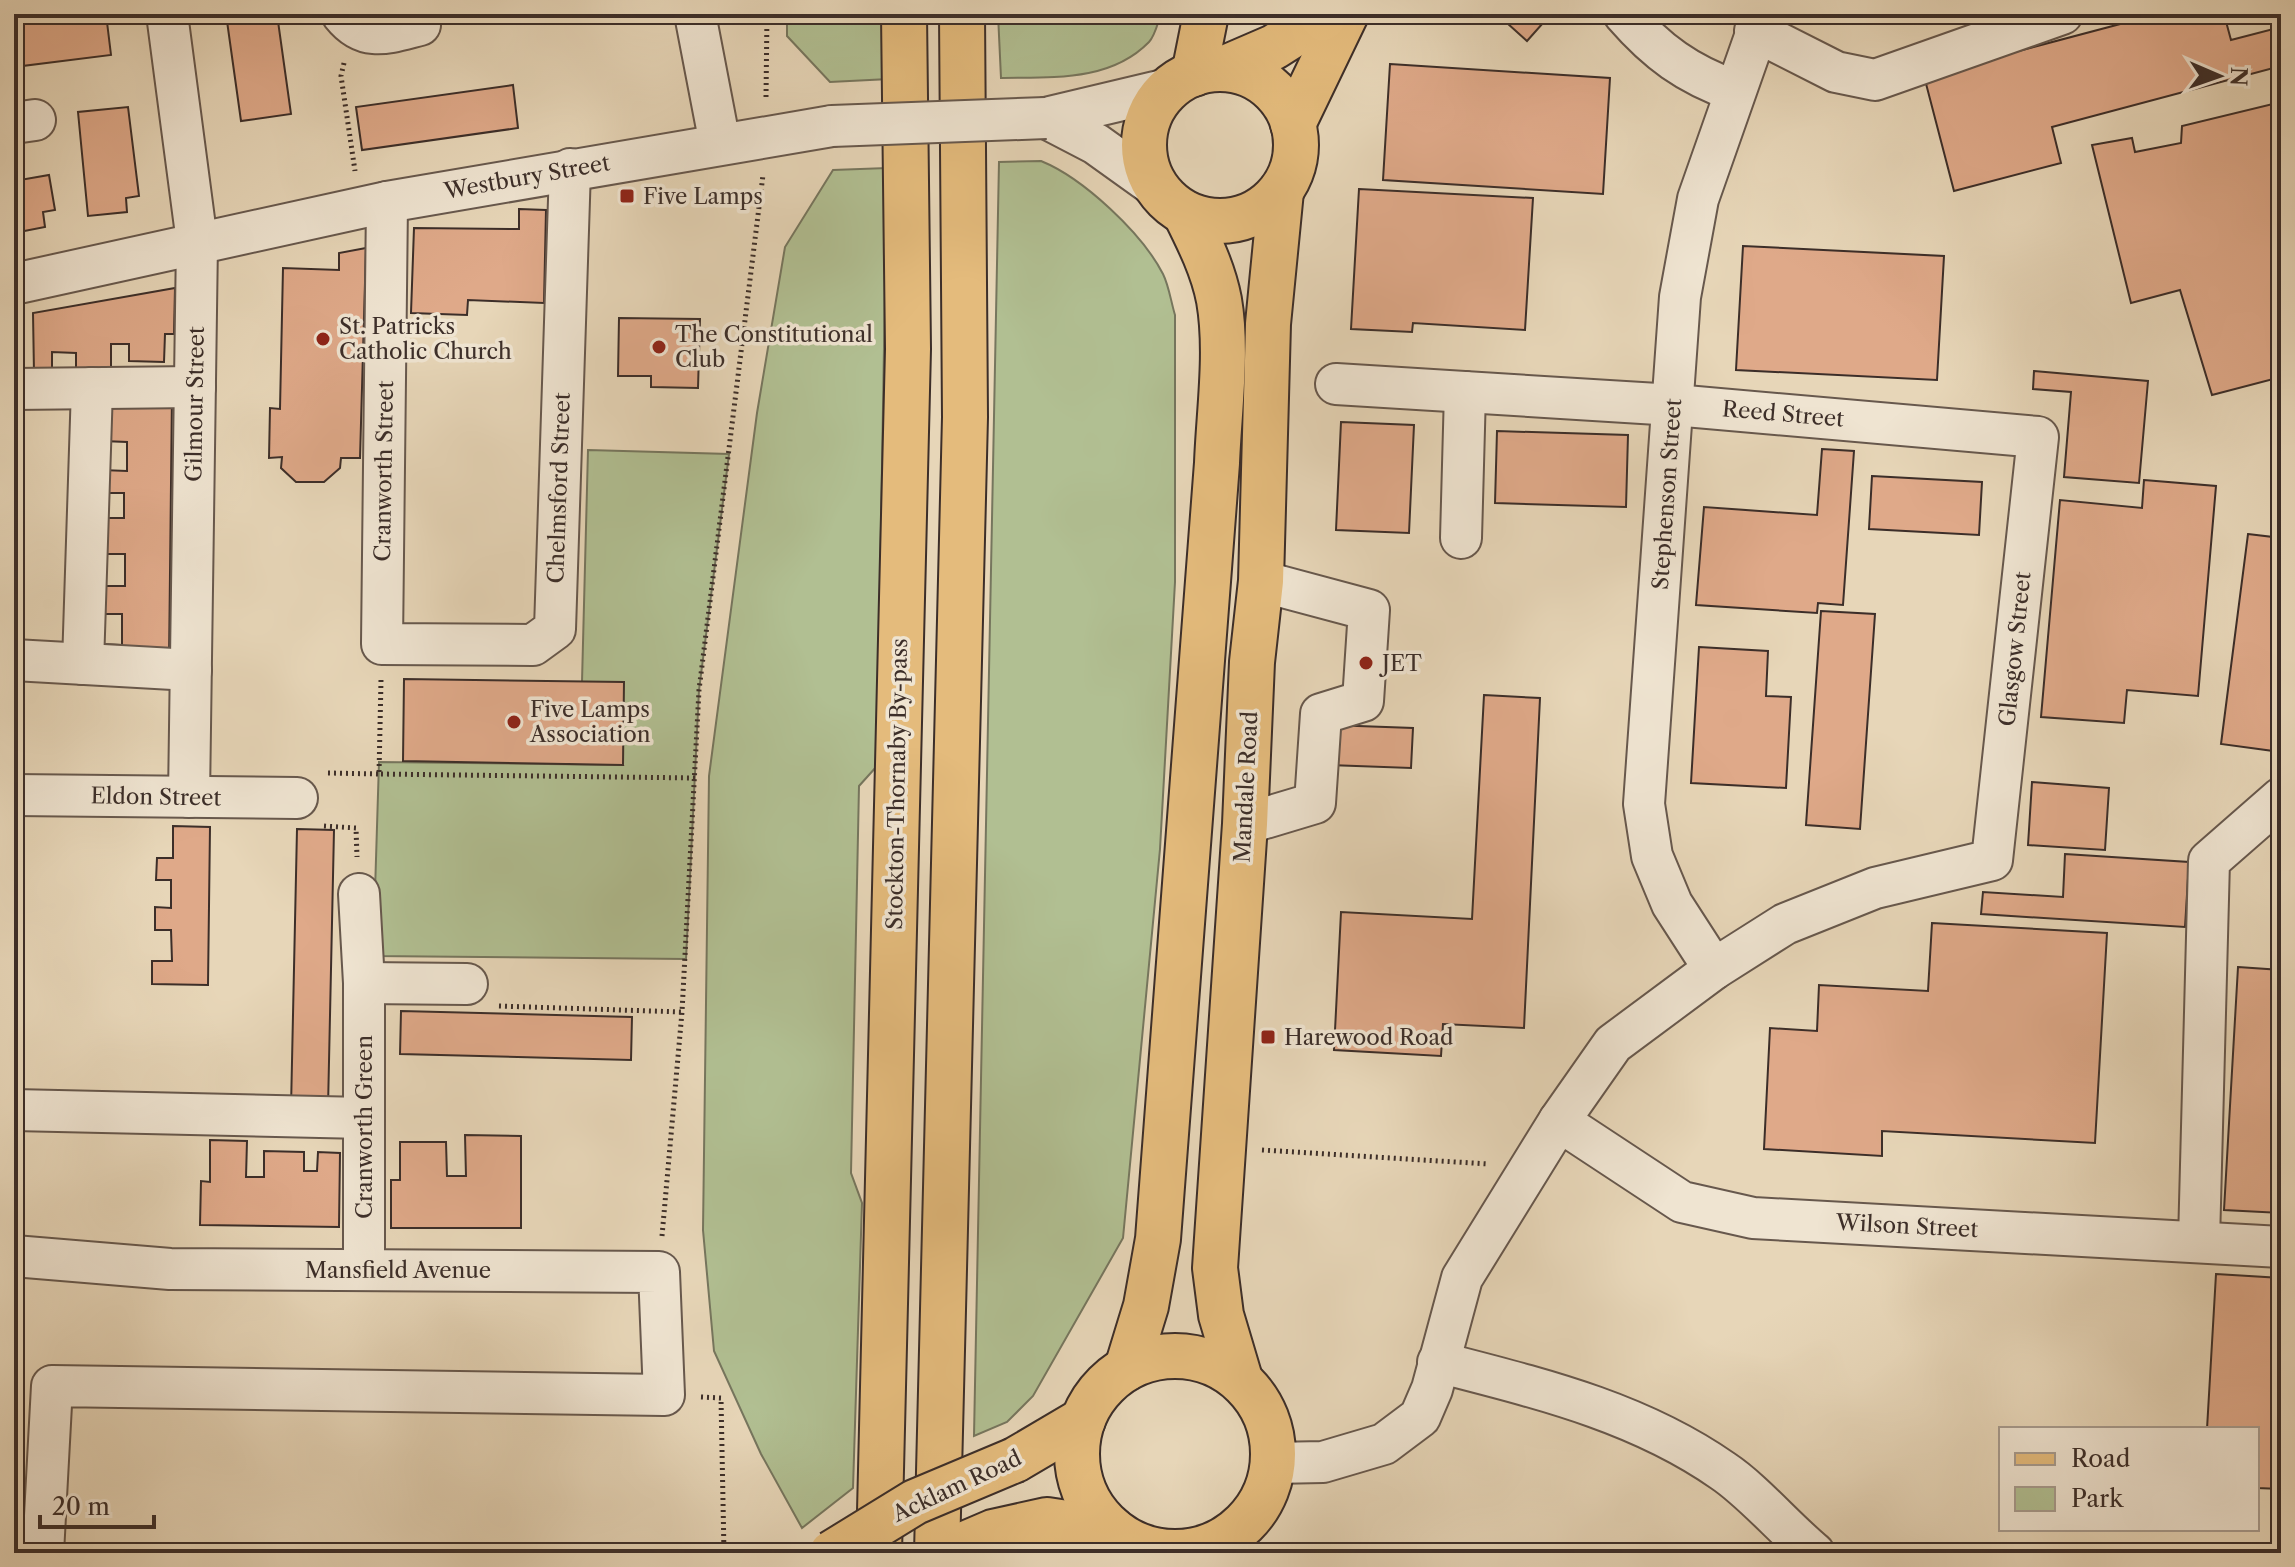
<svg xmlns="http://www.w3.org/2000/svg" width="2295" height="1567" font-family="'Libre Caslon Text',serif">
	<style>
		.green { fill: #b1bf92; stroke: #76765e; stroke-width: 2 }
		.building { fill: #dfa989; stroke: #3c2e29; stroke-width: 2 }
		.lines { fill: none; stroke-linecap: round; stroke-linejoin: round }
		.minor-casing { stroke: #67584d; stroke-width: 44 }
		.major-casing { stroke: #3c2e29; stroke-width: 48 }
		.highway-casing { stroke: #3c2e29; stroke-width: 48 }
		.path { stroke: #3c2e29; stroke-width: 5; stroke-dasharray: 2 4; stroke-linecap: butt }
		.minor { stroke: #efe4d1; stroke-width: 40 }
		.major { stroke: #e4bb7c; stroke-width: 44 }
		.highway { stroke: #e4bb7c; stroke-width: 44 }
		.minor-bridge-casing { stroke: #67584d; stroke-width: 44; stroke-linecap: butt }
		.major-bridge-casing { stroke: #3c2e29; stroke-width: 48; stroke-linecap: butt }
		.minor-bridge { stroke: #efe4d1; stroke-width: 40 }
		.major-bridge { stroke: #e4bb7c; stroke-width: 44 }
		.poi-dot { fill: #8f2418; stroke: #efe4d1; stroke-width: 3 }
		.labels { text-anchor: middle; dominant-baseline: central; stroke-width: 7; stroke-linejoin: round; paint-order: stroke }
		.street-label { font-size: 22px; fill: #3c2e29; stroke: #efe4d1 }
		.poi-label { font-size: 22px; fill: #3c2e29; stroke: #efe4d1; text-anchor: start }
	</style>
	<rect width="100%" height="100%" fill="#e7d6b8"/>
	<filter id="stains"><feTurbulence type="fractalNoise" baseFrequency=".0025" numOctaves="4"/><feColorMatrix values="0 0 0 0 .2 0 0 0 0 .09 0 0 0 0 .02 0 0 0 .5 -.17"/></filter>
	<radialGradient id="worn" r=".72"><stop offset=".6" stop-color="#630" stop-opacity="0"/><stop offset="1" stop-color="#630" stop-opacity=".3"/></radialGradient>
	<g class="green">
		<polygon points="787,14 884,14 889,79 830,82 787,36"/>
		<path d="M998,14H1161C1158,22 1155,36 1149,42C1110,82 1052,77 1001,78Z"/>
		<path d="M1041,161C1083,178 1142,233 1163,274C1169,286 1171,302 1175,315V582L1160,849L1123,1238L1033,1396L1007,1422L974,1436L999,162Z"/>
		<polygon points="887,168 877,766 859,786 851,1173 862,1203 853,1488 802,1528 761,1454 714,1351 703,1230 709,776 757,413 785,247 833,170"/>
		<polygon points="588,450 729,454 699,690 686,959 373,956 379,762 623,765 582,682"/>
	</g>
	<g class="building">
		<polygon points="44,14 106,14 111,55 14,67 14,18"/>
		<polygon points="226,14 277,14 291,114 241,121"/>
		<polygon points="1497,14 1551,14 1527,41"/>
		<polygon points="2158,14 2224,14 2231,40 2281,27 2281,66 2052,127 2061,163 1954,191 1924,76"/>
		<polygon points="1390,64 1610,78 1603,194 1383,180"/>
		<polygon points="513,85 518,128 362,150 356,107"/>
		<polygon points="2281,102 2281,377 2212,395 2180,290 2131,303 2092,145 2132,138 2135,152 2181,143 2182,126"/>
		<polygon points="128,107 139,196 126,198 127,212 88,216 78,112"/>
		<polygon points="49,175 55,210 43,212 45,227 14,233 14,181"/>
		<polygon points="1359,189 1533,198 1525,330 1413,323 1412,332 1351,329"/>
		<polygon points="519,209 546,210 544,303 468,300 467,315 411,313 414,228 519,229"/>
		<polygon points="1743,246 1944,256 1937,380 1736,370"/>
		<polygon points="366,248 360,458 341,458 340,468 324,482 296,482 281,468 282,457 269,458 270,408 280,409 283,268 339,270 339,253"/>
		<polygon points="175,288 174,334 165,334 164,362 129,361 129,344 111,344 111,372 76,372 76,353 52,352 52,374 34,373 33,313"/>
		<polygon points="619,318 700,319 698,388 651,387 651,376 618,376"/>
		<polygon points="2034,371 2148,381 2139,483 2064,477 2071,392 2033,389"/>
		<polygon points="104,393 172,394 169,663 101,644 122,645 122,614 103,614 103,586 125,586 125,554 101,554 101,518 124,518 124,493 101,493 102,470 127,471 127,442 103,441"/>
		<polygon points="1341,422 1414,425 1409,533 1336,530"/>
		<polygon points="1497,431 1628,435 1626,507 1495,503"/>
		<polygon points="1822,449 1854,451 1843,605 1818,603 1817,613 1696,605 1704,507 1817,515"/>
		<polygon points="1872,476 1982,482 1979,535 1869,529"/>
		<polygon points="2144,480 2216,486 2198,696 2127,690 2124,723 2041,717 2060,500 2142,508"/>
		<polygon points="2248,534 2281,538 2281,752 2221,744"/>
		<polygon points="1821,611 1875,614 1860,829 1806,825"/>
		<polygon points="1699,647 1768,651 1766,696 1791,697 1786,788 1691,783"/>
		<polygon points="404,679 624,682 623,765 403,761"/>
		<polygon points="1484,695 1540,698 1524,1028 1443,1024 1441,1056 1334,1050 1341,912 1472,919"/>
		<polygon points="1330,725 1413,728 1411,768 1329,765"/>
		<polygon points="2032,782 2109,788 2105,850 2028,845"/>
		<polygon points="173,826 210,827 208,985 152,984 152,961 172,961 171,930 155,930 155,907 171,908 171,880 156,880 157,858 173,858"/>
		<polygon points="297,829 334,830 328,1108 291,1108"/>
		<polygon points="2065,854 2189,862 2185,927 1981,914 1983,892 2063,897"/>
		<polygon points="1932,923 2107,933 2095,1143 1882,1131 1882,1156 1764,1149 1770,1028 1817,1031 1819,985 1928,991"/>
		<polygon points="2238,967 2281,970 2281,1213 2224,1210"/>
		<polygon points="401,1011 632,1017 631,1060 400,1054"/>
		<polygon points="465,1135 521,1136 521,1228 391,1228 391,1180 400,1180 400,1142 446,1142 447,1176 466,1176"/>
		<polygon points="210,1140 247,1141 246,1177 264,1177 264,1151 304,1152 304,1171 317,1171 318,1152 340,1153 339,1227 200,1225 201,1181 210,1182"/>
		<polygon points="2216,1274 2281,1278 2281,1489 2257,1488 2257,1429 2207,1429"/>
	</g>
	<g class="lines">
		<defs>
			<g id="minor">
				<polyline points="167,14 197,242 189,797"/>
				<path d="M342,14C365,43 388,33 420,25"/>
				<polyline points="695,14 720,144"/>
				<path d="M1624,14C1657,52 1687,74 1735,91"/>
				<polyline points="1755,31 1836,72 1875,80 2062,14"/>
				<polyline points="1046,118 1096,144 1156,187"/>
				<polyline points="1046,118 1168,89"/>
				<polyline points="14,123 35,120"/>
				<polyline points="387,202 382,644 533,645 555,629 570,169"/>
				<polyline points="14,284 387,202 832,126"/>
				<polyline points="14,389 195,387"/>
				<polyline points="1461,538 1465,392"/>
				<polyline points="14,660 191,670"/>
				<polyline points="83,664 92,388"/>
				<polyline points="14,795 297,798"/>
				<polyline points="1245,824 1315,803 1321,714 1363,701 1369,610 1261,581"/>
				<polyline points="359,894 364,983 364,1270"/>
				<polyline points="1714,969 1672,904 1652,856 1644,804 1680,297 1698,199 1763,14"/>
				<polyline points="364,983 467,984"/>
				<polyline points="14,1110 364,1118"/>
				<polyline points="1559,1121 1682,1202 1753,1218 2281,1247"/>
				<polyline points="2199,1241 2209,861 2281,798"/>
				<polyline points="14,1256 170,1269 659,1272 664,1395 52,1386 43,1553"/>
				<path d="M1438,1362C1538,1388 1637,1411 1723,1471C1753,1491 1784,1528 1814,1553"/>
				<polyline points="1273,1463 1323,1462 1384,1444 1420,1417 1432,1389 1462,1278 1559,1121 1613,1044 1714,969 1785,924 1875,888 1992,860 2038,437 1674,405 1336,384"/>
			</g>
			<g id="major">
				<polyline points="1223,69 1274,47 1326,14"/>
				<circle cx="1220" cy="145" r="76"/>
				<polyline points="1194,74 1206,14"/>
				<polyline points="1293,124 1346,14"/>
				<circle cx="1175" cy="1454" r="98"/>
				<path d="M1127,1368L1146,1306L1158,1239L1217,463C1219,411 1228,352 1219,300C1213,269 1199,241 1185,213"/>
				<polyline points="1240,1379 1221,1315 1215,1268 1245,824 1252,662 1261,581 1268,324 1281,191"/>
				<polyline points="1015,1460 1083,1420"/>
				<polyline points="944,1553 993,1532 1047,1520 1113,1530"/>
			</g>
			<g id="highway">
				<polyline points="879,1553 908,349 904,14"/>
				<polyline points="937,1553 965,417 962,14"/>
			</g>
		</defs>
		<use href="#minor" class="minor-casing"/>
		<use href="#major" class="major-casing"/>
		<use href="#highway" class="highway-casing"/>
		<g class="path">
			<polyline points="344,63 341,76 355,171"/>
			<polyline points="766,97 767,14"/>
			<polyline points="381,680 379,774 696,778"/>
			<polyline points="328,773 379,774"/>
			<polyline points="324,826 356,828 357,857"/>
			<polyline points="499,1006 682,1012"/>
			<polyline points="1262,1150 1488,1164"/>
			<polyline points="662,1236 682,1012 699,690 763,175"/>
			<polyline points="701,1397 721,1398 724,1553"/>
		</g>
		<use href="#minor" class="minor"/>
		<use href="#major" class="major"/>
		<use href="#highway" class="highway"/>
		<defs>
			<polyline id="minor-bridge" points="832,126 1046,118"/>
			<polyline id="major-bridge" points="832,1553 915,1502 1015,1460"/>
		</defs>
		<use href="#minor-bridge" class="minor-bridge-casing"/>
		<use href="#major-bridge" class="major-bridge-casing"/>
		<use href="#minor-bridge" class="minor-bridge"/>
		<use href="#major-bridge" class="major-bridge"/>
	</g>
	<g class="poi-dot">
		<rect x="619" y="188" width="16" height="16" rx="4"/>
		<circle cx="323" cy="339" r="8"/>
		<circle cx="659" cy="347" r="8"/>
		<circle cx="1366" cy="663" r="8"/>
		<circle cx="514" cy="722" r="8"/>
		<rect x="1260" y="1029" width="16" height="16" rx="4"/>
	</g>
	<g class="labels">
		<g class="street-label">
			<text transform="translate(527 177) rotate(-10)">Westbury Street</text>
			<text transform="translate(195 404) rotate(-89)">Gilmour Street</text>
			<text transform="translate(1783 414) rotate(5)">Reed Street</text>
			<text transform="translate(384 471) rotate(-89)">Cranworth Street</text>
			<text transform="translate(559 488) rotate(-88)">Chelmsford Street</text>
			<text transform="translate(1667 494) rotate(-86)">Stephenson Street</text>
			<text transform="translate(2015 649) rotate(-84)">Glasgow Street</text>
			<text transform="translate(897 784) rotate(-89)">Stockton-Thornaby By-pass</text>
			<text transform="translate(1246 787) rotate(-87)">Mandale Road</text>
			<text transform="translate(156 797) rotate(1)">Eldon Street</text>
			<text transform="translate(364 1127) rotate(-90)">Cranworth Green</text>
			<text transform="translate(1907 1226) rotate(3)">Wilson Street</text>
			<text x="398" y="1270">Mansfield Avenue</text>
			<text transform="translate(957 1486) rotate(-25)">Acklam Road</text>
		</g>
		<g class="poi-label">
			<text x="643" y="196">Five Lamps</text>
			<text x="339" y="326">St. Patricks<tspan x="339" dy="25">Catholic Church</tspan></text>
			<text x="675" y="334">The Constitutional<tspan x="675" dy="25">Club</tspan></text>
			<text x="1382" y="663">JET</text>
			<text x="530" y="709">Five Lamps<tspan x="530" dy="25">Association</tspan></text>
			<text x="1284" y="1037">Harewood Road</text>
		</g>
	</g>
	<rect width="2295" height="1567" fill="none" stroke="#e7d6b8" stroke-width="48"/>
	<rect x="16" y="16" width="2263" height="1535" fill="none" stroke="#3c2e29" stroke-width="4"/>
	<rect x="24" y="24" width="2247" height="1519" fill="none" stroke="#3c2e29" stroke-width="2"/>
	<rect x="1999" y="1427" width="260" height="104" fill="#efe4d1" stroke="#a79b8e" stroke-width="2"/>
	<rect x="2015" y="1453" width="40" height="12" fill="#e4bb7c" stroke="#a79b8e" stroke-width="2"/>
	<text x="2071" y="1467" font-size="24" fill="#3c2e29">Road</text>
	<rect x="2015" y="1487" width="40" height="24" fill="#b1bf92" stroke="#a79b8e" stroke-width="2"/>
	<text x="2071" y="1507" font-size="24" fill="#3c2e29">Park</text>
	<g transform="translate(2219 76) rotate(92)" stroke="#efe4d1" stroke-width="6" paint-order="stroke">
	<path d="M0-6L14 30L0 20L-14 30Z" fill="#3c2e29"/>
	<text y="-12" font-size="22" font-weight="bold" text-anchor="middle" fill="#3c2e29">N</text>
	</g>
	<path d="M40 1515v12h114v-12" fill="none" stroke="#3c2e29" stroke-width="4"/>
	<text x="52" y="1515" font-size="24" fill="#3c2e29" stroke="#efe4d1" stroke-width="6" paint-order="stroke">20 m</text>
	<rect width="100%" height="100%" filter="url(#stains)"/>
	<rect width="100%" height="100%" fill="url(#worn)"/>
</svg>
